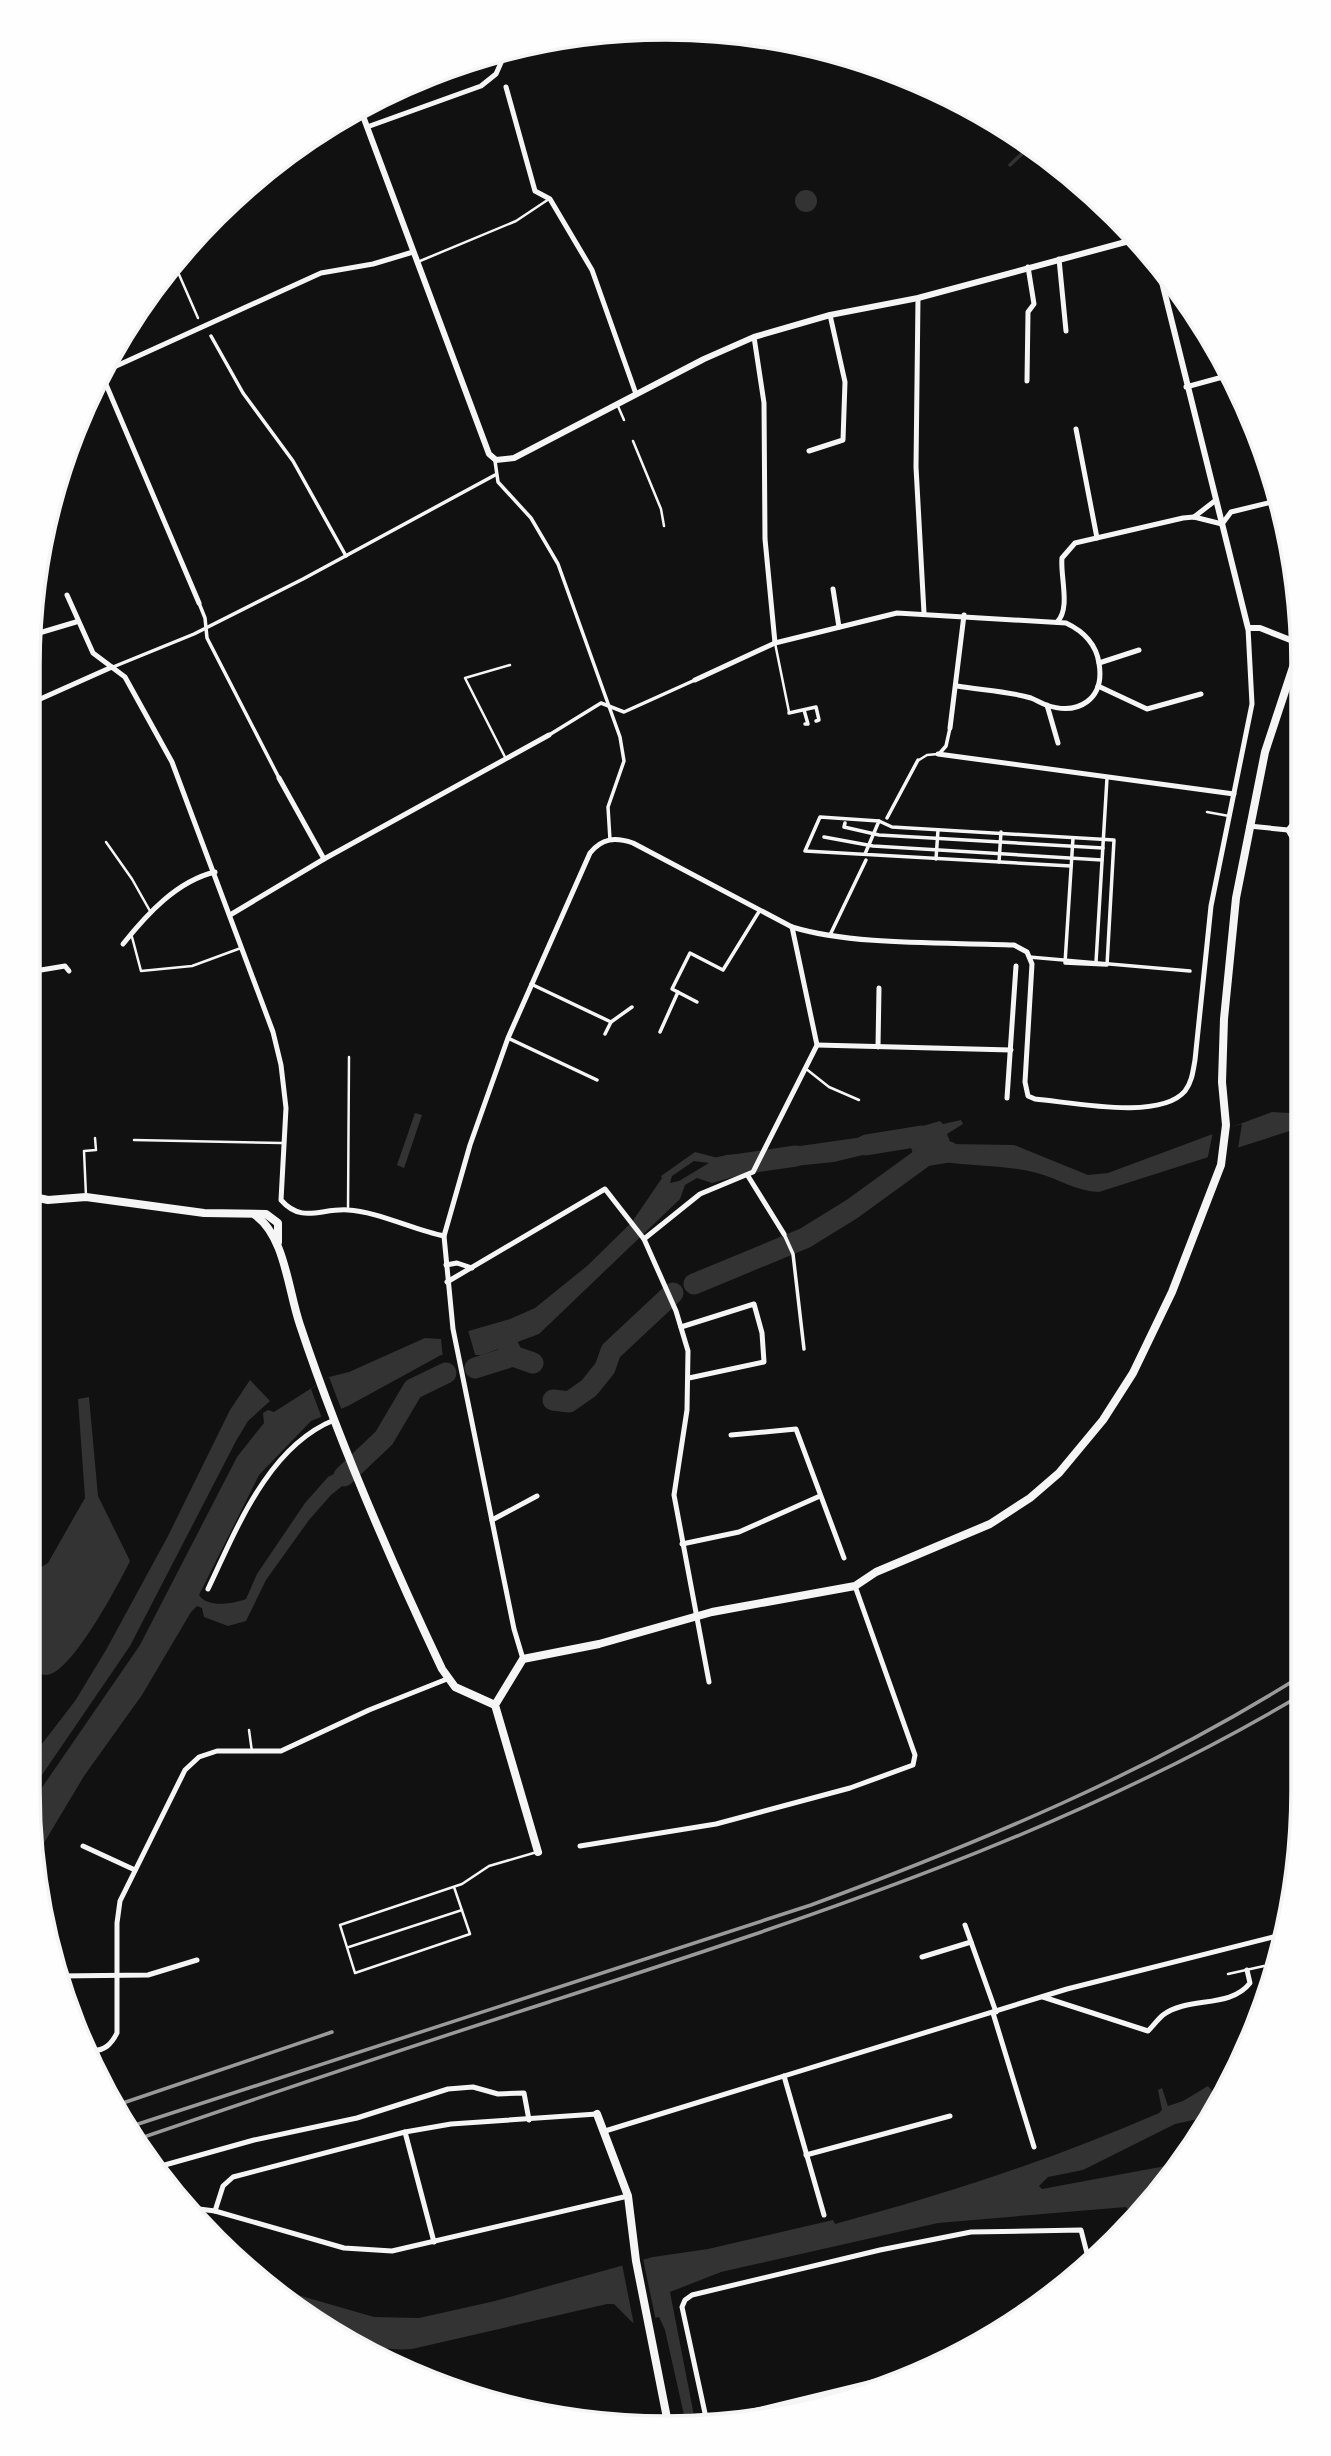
<svg xmlns="http://www.w3.org/2000/svg" width="1331" height="2456" font-family="'Varela Round',sans-serif">
	<style>
		.water { fill: #333; fill-rule: evenodd }
		.pier { fill: #111 }
		.lines { fill: none; stroke-linecap: round; stroke-linejoin: round }
		.stream { stroke: #333; stroke-width: 3.5 }
		.river { stroke: #333; stroke-width: 21 }
		.service { stroke: #f5f5f5; stroke-width: 2.5 }
		.pedestrian { stroke: #f5f5f5; stroke-width: 3.5 }
		.minor { stroke: #f5f5f5; stroke-width: 5 }
		.tertiary { stroke: #f5f5f5; stroke-width: 6 }
		.primary { stroke: #f5f5f5; stroke-width: 8 }
		.rail { stroke: #9a9a9a; stroke-width: 3.5 }
		.rim { fill: none; stroke: #f5f5f5; stroke-width: 3.5 }
	</style>
	<rect width="100%" height="100%" fill="#111"/>
	<g class="water">
		<circle cx="806" cy="201" r="11"/>
		<path d="M1299,1108V1128L1099,1192C1076,1191 1059,1179 1037,1173C996,1162 953,1169 913,1154L910,1144L902,1145L909,1130L940,1121L943,1124L961,1120L963,1124L947,1134L951,1144L1014,1145L1088,1175L1108,1173L1272,1112L1290,1113Z"/>
		<polygon points="415,1113 422,1115 404,1168 397,1165"/>
		<polygon points="898,1132 892,1148 834,1162 765,1169 772,1150"/>
		<path d="M695,1152L718,1158L726,1155L753,1153L744,1174L712,1183L697,1178L685,1185L680,1199L539,1334L482,1355H441L348,1406L311,1421L259,1475L199,1595C207,1608 233,1604 246,1599L257,1574L305,1503L328,1477L339,1471L359,1451L366,1467L331,1495L309,1520L266,1580L246,1621L228,1626L204,1617L202,1608L197,1606L191,1612L142,1695L84,1776L38,1853L30,1805L140,1645L237,1457L264,1423L263,1413L268,1410L274,1412L329,1377L349,1372L425,1338L441,1339L510,1319L535,1308L587,1266L632,1222L662,1178L661,1176ZM694,1161L709,1163L679,1181L670,1183L672,1176Z"/>
		<polygon points="250,1380 270,1401 248,1421 236,1441 130,1646 29,1794 28,1762 75,1701 106,1650 168,1536 230,1410"/>
		<path d="M89,1397L98,1496L130,1561C119,1583 71,1675 46,1675C39,1675 33,1669 28,1664V1575L48,1563L85,1498L78,1399Z"/>
		<path d="M1208,2086L1218,2098L1202,2111L1220,2103L1212,2116L1175,2124L1083,2170L1048,2177L1039,2186L1042,2189L1171,2165L1131,2215L1126,2207L938,2223L721,2272L670,2292L696,2426L686,2424L665,2330L659,2317L633,2323L614,2304H607L412,2349C356,2353 316,2325 277,2289L374,2317L419,2318L495,2301L653,2257L708,2249L833,2220L835,2224C946,2194 1054,2159 1159,2113L1162,2110L1158,2090L1162,2088L1168,2106L1183,2101Z"/>
	</g>
	<g class="pier">
		<polygon points="1242,1124 1237,1154 1207,1161 1213,1132"/>
		<polygon points="468,1330 476,1358 443,1359 441,1339"/>
		<polygon points="329,1377 342,1411 323,1421 311,1389"/>
		<polygon points="359,1451 366,1467 347,1484 341,1469"/>
		<polygon points="643,2259 656,2321 634,2325 622,2264"/>
	</g>
	<g class="lines">
		<polyline class="stream" points="1010,165 1030,146"/>
		<g class="river">
			<polyline points="866,1145 921,1136 930,1141"/>
			<polyline points="721,1167 796,1156"/>
			<polyline points="694,1284 805,1238 852,1209 925,1156 949,1152"/>
			<polyline points="504,1338 513,1356 533,1363"/>
			<polyline points="475,1368 513,1356"/>
			<polyline points="553,1400 569,1402 589,1388 605,1368 611,1351 673,1293"/>
			<polyline points="344,1476 384,1438 413,1389 446,1373"/>
		</g>
		<g class="service">
			<polyline points="420,261 516,221 549,199"/>
			<polyline points="174,263 198,318"/>
			<polyline points="617,404 624,420"/>
			<polyline points="633,441 661,509 664,526"/>
			<polyline points="775,643 789,712"/>
			<polyline points="506,759 465,678 510,665"/>
			<polyline points="919,760 927,755 938,754"/>
			<polyline points="1207,812 1229,816"/>
			<polyline points="106,842 132,879 150,911"/>
			<polyline points="132,937 141,971 192,966 241,948"/>
			<polyline points="805,1068 829,1087 859,1100"/>
			<polyline points="134,1140 282,1143"/>
			<polyline points="86,1196 84,1151 96,1150 95,1138"/>
			<polyline points="348,1210 349,1057"/>
			<polyline points="249,1730 252,1752"/>
			<polyline points="454,1887 470,1934 355,1973 340,1925 462,1884 489,1866 537,1852"/>
			<polyline points="349,1947 462,1910"/>
			<polyline points="1228,1974 1264,1966"/>
		</g>
		<g class="pedestrian">
			<polyline points="211,336 243,393 293,461 346,556"/>
			<polyline points="495,461 498,482 531,518 558,564 620,737 624,761 608,807 610,840"/>
			<polyline points="199,603 205,618 207,638 279,778"/>
			<polyline points="113,667 194,634 303,579 495,475"/>
			<polyline points="804,710 808,724 805,724"/>
			<polyline points="789,713 816,707 819,720 816,721"/>
			<polyline points="549,735 601,703 624,712 695,680"/>
			<polyline points="939,754 946,746 950,728"/>
			<polyline points="887,818 918,760"/>
			<polyline points="879,821 892,827 1114,840 1107,965 1065,963 1073,838"/>
			<polyline points="845,823 844,827 879,835 1103,848"/>
			<polyline points="824,837 873,846 1102,860"/>
			<polyline points="865,854 879,821 820,817 805,851 1071,866"/>
			<polyline points="936,859 938,830"/>
			<polyline points="999,862 1001,832"/>
			<polyline points="830,935 866,860"/>
			<polyline points="1029,957 1190,971"/>
			<polyline points="1096,962 1107,778"/>
			<polyline points="531,984 611,1022"/>
			<polyline points="697,1002 672,989 690,953 723,970 760,910"/>
			<polyline points="660,1032 678,992"/>
			<polyline points="605,1034 611,1022 632,1007"/>
			<polyline points="508,1038 597,1080"/>
			<polyline points="784,1234 793,1254 804,1349"/>
		</g>
		<g class="minor">
			<polyline points="506,87 535,191 550,199 592,270 636,394"/>
			<polyline points="367,127 481,86 496,74 507,49"/>
			<polyline points="1059,259 1066,331"/>
			<polyline points="918,298 916,467 924,613"/>
			<polyline points="754,337 764,403 765,539 775,643"/>
			<polyline points="103,372 321,273 373,264 413,252"/>
			<polyline points="102,375 199,603"/>
			<polyline points="1027,381 1028,312 1034,304 1028,267"/>
			<polyline points="1186,387 1230,375"/>
			<polyline points="1076,429 1097,538"/>
			<polyline points="809,451 843,440 845,382 830,315"/>
			<polyline points="1194,517 1216,500"/>
			<polyline points="833,589 839,627"/>
			<path d="M67,595L93,653L125,677L172,762L273,1032L281,1065L286,1108L281,1200C302,1224 321,1208 348,1210C375,1211 415,1230 444,1236"/>
			<path d="M1057,622C1071,609 1060,576 1062,558L1075,543L1183,518L1194,517L1222,524L1231,512L1276,501"/>
			<polyline points="29,636 76,622"/>
			<polyline points="1099,663 1139,650"/>
			<path d="M695,680L775,643L897,613L1066,623C1083,631 1096,644 1099,663C1105,699 1079,716 1046,705C1041,703 1036,700 1031,698C1008,691 981,690 957,686"/>
			<polyline points="1098,686 1147,709 1201,694"/>
			<polyline points="29,704 112,667"/>
			<polyline points="1047,705 1058,743"/>
			<polyline points="950,728 964,615"/>
			<polyline points="938,754 1234,794"/>
			<polyline points="279,778 324,859"/>
			<polyline points="1249,826 1288,830"/>
			<polyline points="1288,830 1298,848"/>
			<polyline points="1288,830 1298,817"/>
			<polyline points="230,915 324,859 549,735"/>
			<path d="M123,944C147,914 177,881 215,872"/>
			<polyline points="29,972 65,966 69,971"/>
			<polyline points="817,1045 1011,1050"/>
			<polyline points="878,1047 879,988"/>
			<polyline points="1007,1098 1016,966"/>
			<polyline points="748,1176 784,1234"/>
			<polyline points="644,1239 700,1194 753,1172 817,1045 792,927"/>
			<polyline points="446,1265 457,1263 472,1268"/>
			<polyline points="447,1282 605,1189 644,1239 676,1311 688,1351 687,1410 674,1495 709,1682"/>
			<polyline points="681,1327 754,1304 762,1333 764,1362 689,1378"/>
			<polyline points="731,1435 796,1429 844,1558"/>
			<polyline points="492,1520 537,1496"/>
			<polyline points="682,1544 739,1532 820,1496"/>
			<path d="M208,1589C237,1528 268,1447 334,1420"/>
			<path d="M523,1659L514,1629L453,1329L444,1236L470,1145L508,1038L590,853C602,838 615,837 633,843L792,927C854,946 948,942 1014,945L1027,952L1032,964L1025,1082L1028,1096L1035,1099C1071,1102 1160,1121 1185,1091C1192,1082 1193,1071 1195,1060L1211,906L1252,704L1248,628"/>
			<polyline points="83,1846 135,1870"/>
			<polyline points="580,1846 716,1824 850,1788 913,1765 915,1755 855,1586"/>
			<polyline points="965,1925 996,2012"/>
			<polyline points="922,1957 971,1942"/>
			<polyline points="59,1976 148,1975 197,1960"/>
			<path d="M1043,1997L1148,2031C1153,2026 1158,2019 1163,2015C1188,1996 1230,2009 1250,1983L1247,1970"/>
			<polyline points="993,2013 1034,2147"/>
			<path d="M92,2051C105,2050 111,2045 117,2033V1923L120,1901L185,1770L199,1757L217,1751H281L369,1710L447,1679"/>
			<polyline points="784,2076 824,2215"/>
			<polyline points="605,2131 1067,1989 1285,1934"/>
			<polyline points="405,2132 434,2242"/>
			<polyline points="806,2155 950,2116"/>
			<polyline points="154,2168 254,2140 357,2118 448,2089 473,2087 498,2094 524,2093 529,2120"/>
			<polyline points="191,2208 215,2211 344,2248 392,2251 628,2196"/>
			<polyline points="215,2211 223,2186 233,2177 405,2132 451,2124 597,2114"/>
			<polyline points="695,2425 926,2369"/>
			<polyline points="708,2427 682,2307 685,2300 692,2295 880,2250 971,2232 1081,2230 1090,2265"/>
		</g>
		<g class="tertiary">
			<polyline points="360,108 489,454 496,460 514,458 704,359 754,337 830,315 918,298 1133,240"/>
			<polyline points="1159,270 1248,628 1260,628 1298,643"/>
		</g>
		<g class="primary">
			<polyline points="29,1196 48,1200 86,1197 204,1213 266,1214 278,1223 278,1242"/>
			<path d="M255,1215C285,1236 288,1290 300,1325C339,1442 389,1557 442,1669L455,1687L495,1705"/>
			<polyline points="538,1852 495,1705 523,1659 599,1644 712,1612 855,1586 876,1572 990,1524 1030,1498 1059,1473 1103,1420 1133,1373 1172,1292 1221,1165 1226,1125 1222,1082 1224,1019 1236,898 1265,752 1298,652"/>
			<polyline points="597,2114 628,2196 636,2261 668,2423"/>
		</g>
		<g class="rail">
			<polyline points="120,2104 332,2032"/>
			<path d="M132,2126L811,1905C981,1842 1147,1773 1301,1676"/>
			<path d="M138,2139C275,2092 412,2046 549,2002C808,1918 1066,1835 1301,1695"/>
		</g>
	</g>
	<path d="M0 0H1331V2456H0ZM665 40H666A625 625 0 0 1 1291 665V1791A625 625 0 0 1 666 2416H665A625 625 0 0 1 40 1791V665A625 625 0 0 1 665 40Z" fill="#fefefe" fill-rule="evenodd"/>
	<path class="rim" d="M665 40H666A625 625 0 0 1 1291 665V1791A625 625 0 0 1 666 2416H665A625 625 0 0 1 40 1791V665A625 625 0 0 1 665 40Z"/>
</svg>
